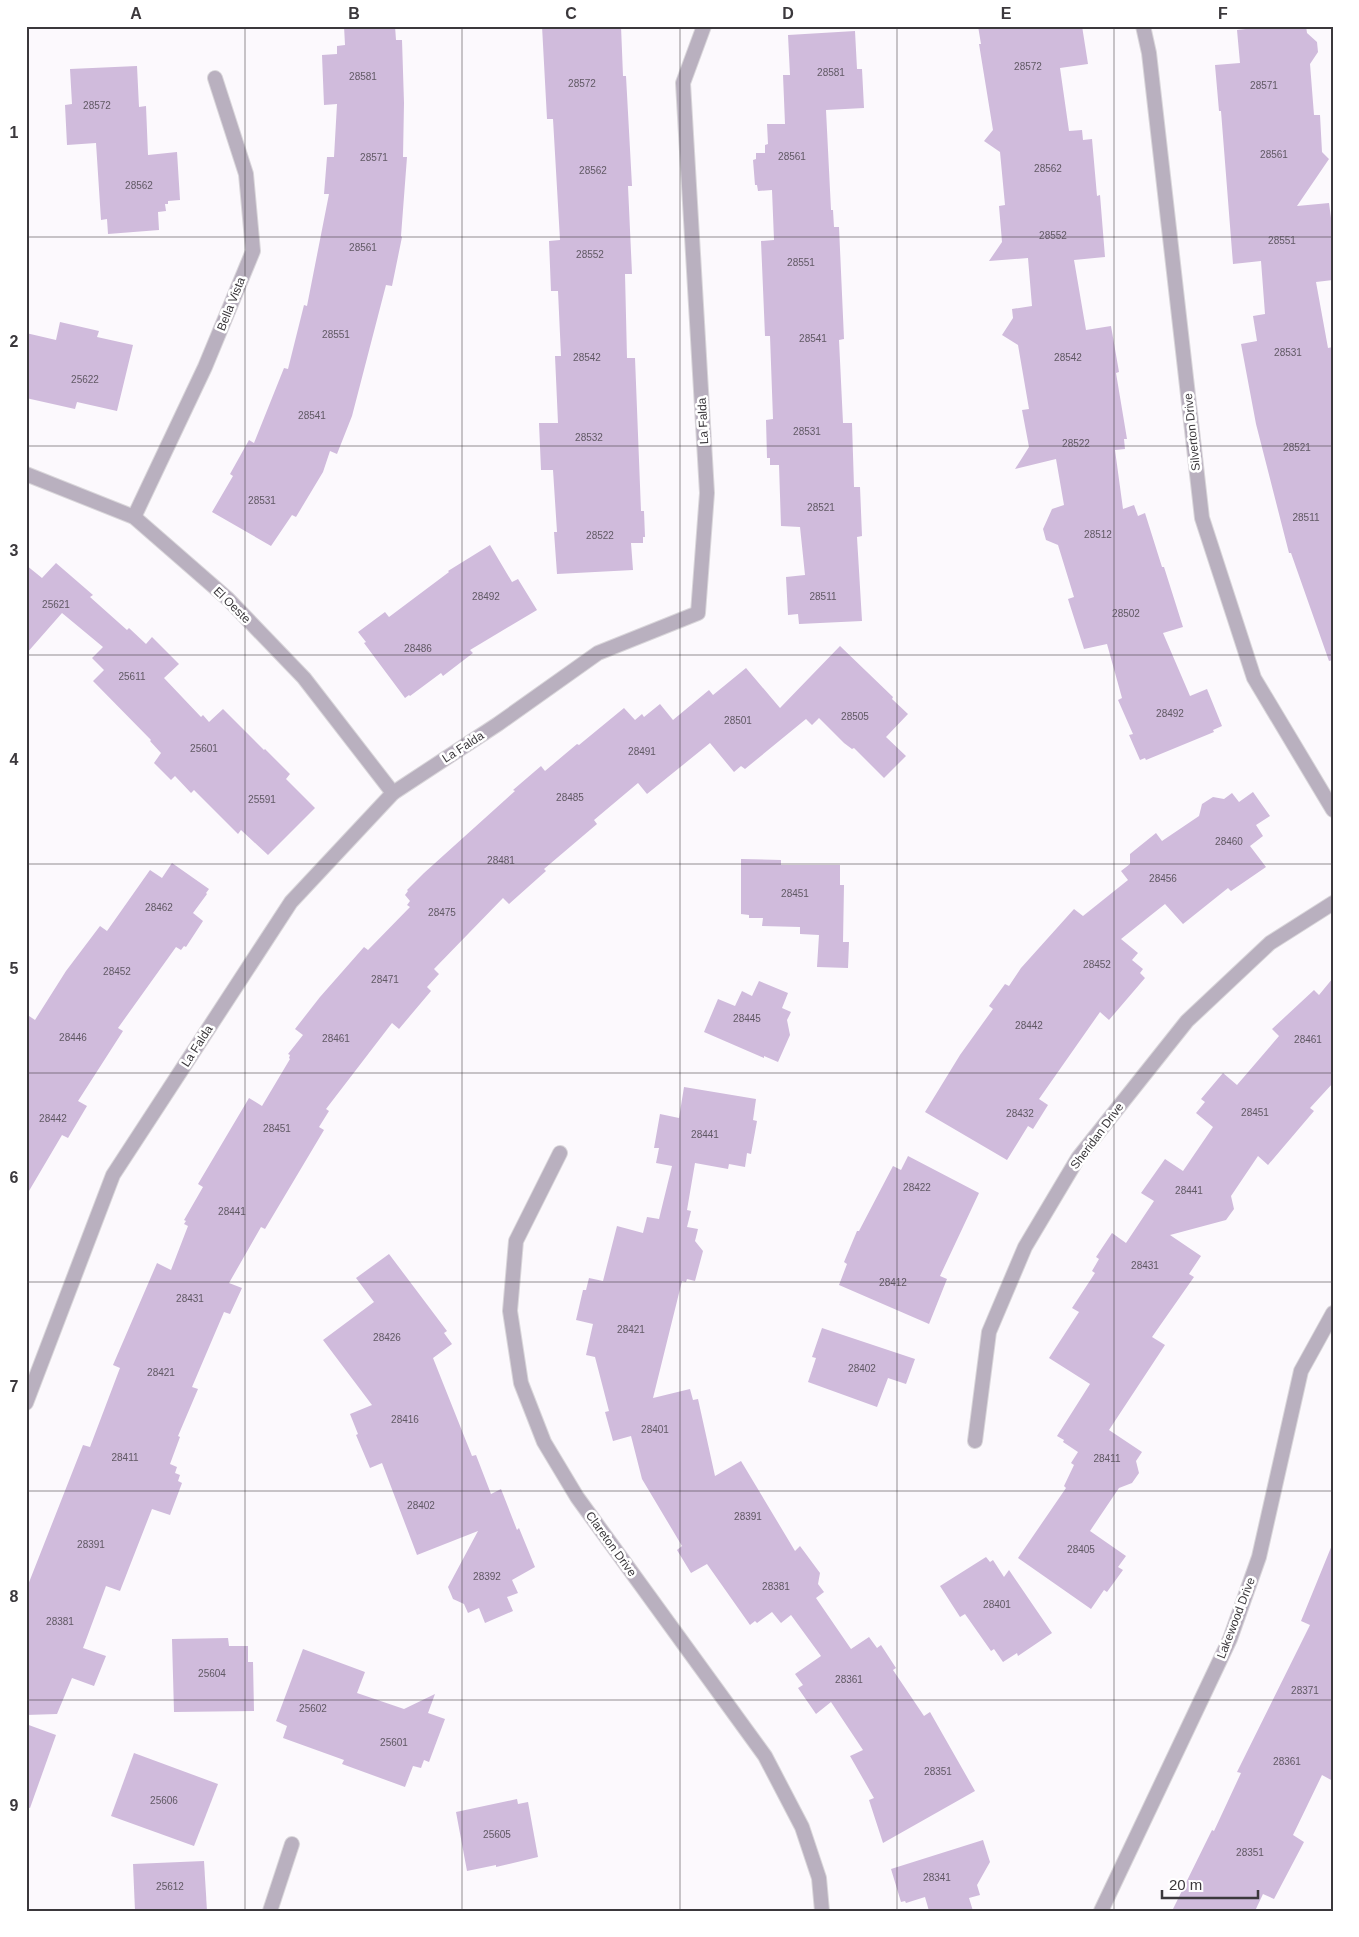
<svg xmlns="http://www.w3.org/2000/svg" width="1359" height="1937" font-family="Helvetica,sans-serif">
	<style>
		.building { fill: #d0bbdc }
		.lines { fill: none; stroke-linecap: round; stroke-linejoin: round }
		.minor-casing { stroke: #d9d6da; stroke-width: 16 }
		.minor { stroke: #b9b0bf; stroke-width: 14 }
		.grid { fill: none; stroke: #3b383c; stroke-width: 1; stroke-opacity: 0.55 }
		.labels { text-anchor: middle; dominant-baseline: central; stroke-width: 5; stroke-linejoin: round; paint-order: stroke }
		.number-label { font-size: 10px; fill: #605964 }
		.street-label { font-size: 12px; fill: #3b383c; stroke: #fff }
		.neatline { fill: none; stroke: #3b383c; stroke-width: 2 }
		.grid-label { font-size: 16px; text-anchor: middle; font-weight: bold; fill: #3b383c }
	</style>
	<rect width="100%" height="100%" fill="#fcf9fd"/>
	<g class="building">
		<polygon points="344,26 395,26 396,40 402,40 404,103 403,157 407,157 401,236 402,237 392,286 386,285 352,416 337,454 330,451 323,472 296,517 292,515 271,546 212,512 233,476 230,474 249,440 254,443 284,368 288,369 304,305 307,306 329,194 324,194 327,157 334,157 337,104 324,105 322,55 337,54 337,46 345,45"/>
		<polygon points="542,26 621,26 623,76 626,76 632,186 628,186 632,274 625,274 627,358 635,358 641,511 644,511 645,537 643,537 643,543 631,543 633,570 557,574 554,532 557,532 553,470 541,470 539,423 558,423 555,356 561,356 558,291 551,291 549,241 560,240 553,119 547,119"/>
		<polygon points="978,26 1082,26 1088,64 1060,68 1069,131 1082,130 1083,140 1092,139 1097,196 1100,195 1105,257 1074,260 1086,330 1111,326 1119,372 1116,373 1127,439 1124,439 1125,449 1115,450 1123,509 1134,505 1138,516 1145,513 1162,567 1164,567 1183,627 1163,633 1190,696 1207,689 1222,726 1213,730 1214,732 1146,760 1145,758 1140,760 1129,735 1133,734 1118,700 1122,698 1107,644 1084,649 1068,599 1074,597 1058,545 1046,540 1043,529 1052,509 1064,505 1056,459 1015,469 1029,447 1022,410 1029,409 1018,345 1002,335 1013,318 1012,309 1032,306 1028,258 989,261 1002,242 999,206 1005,205 1000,152 984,141 993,130 979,44 981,44"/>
		<polygon points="1272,26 1306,26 1307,33 1317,42 1318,52 1310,64 1314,115 1320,115 1322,152 1329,159 1297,206 1329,203 1331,218 1333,218 1333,280 1316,282 1328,348 1333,347 1333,660 1329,661 1291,553 1289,553 1256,424 1241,344 1257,341 1253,316 1265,314 1261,261 1233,264 1221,111 1219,111 1215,65 1240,63 1237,30"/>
		<polygon points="855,31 857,69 862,69 864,108 826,110 831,210 833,210 834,227 839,227 844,339 839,340 843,423 852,423 854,487 860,487 862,536 857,537 862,621 799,624 798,614 788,615 786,577 805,575 800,527 781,526 779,465 770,465 770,458 767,458 766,420 773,419 770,336 765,336 761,241 774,240 772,190 758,191 757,185 755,185 753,160 756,159 756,153 765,153 765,145 768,144 767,124 785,124 783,75 790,75 788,35"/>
		<polygon points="137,66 139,107 146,106 148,155 177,152 180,200 168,201 168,204 165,204 166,211 158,212 159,230 108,234 107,219 101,220 96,143 67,145 65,105 72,104 70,69"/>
		<polygon points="60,322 99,331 97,337 133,345 117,411 77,402 75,409 26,398 26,333 56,340"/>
		<polygon points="490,545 512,582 518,579 537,610 470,650 473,653 443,676 441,673 410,696 409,695 405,698 364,643 366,642 358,632 385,612 389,617 449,572 448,571"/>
		<polygon points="56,563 93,595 90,597 127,630 129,628 146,644 152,637 179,664 164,678 201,717 203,715 209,722 223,709 264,750 265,749 290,774 286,779 315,808 268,855 241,830 238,834 194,790 191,793 175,776 171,780 154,763 161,753 150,741 151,740 93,681 104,670 92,658 103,647 62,613 26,654 26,565 42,578"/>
		<polygon points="840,646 893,697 892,699 908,714 886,737 906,756 884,778 854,748 852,749 844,743 819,718 812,725 806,719 745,769 741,766 734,772 710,743 647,794 638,783 594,820 597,824 544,869 546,871 509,904 503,898 434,969 439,974 427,987 431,991 399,1029 392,1023 326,1109 329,1111 319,1127 324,1130 265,1229 261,1227 229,1283 242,1288 230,1314 224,1312 192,1387 198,1389 178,1436 180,1437 170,1464 177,1467 175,1473 180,1475 178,1481 182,1483 170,1515 152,1509 120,1591 106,1586 83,1648 106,1656 94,1686 72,1678 57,1714 26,1715 26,1590 83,1445 90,1447 120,1368 113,1365 157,1263 171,1270 188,1226 184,1224 186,1221 184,1220 203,1187 198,1184 249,1098 262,1106 290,1059 289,1058 290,1055 288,1054 303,1035 295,1029 320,997 364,947 368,950 410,907 407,905 410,901 405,895 408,891 407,890 424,873 515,791 513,790 541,766 545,771 577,744 579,745 624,708 635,720 642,714 644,717 660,704 673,720 709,690 713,695 746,668 780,708"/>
		<polygon points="1253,792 1270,816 1256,825 1263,836 1250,846 1266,867 1231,891 1228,888 1183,924 1165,904 1121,939 1138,953 1132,960 1143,969 1140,973 1145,978 1109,1020 1100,1012 1039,1099 1048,1105 1033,1129 1028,1126 1007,1160 925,1112 960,1055 993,1009 989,1006 1005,984 1009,986 1021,968 1074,909 1083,916 1128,880 1121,871 1130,864 1130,854 1156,833 1162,841 1199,816 1202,804 1213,797 1224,799 1232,793 1239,802"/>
		<polygon points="741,859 781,860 781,865 840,865 840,885 844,885 843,942 849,942 848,968 817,967 819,935 800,934 800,927 762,926 763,918 749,918 749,915 741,914"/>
		<polygon points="172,863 209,889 206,893 207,894 193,913 203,921 186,947 184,946 181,950 176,947 118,1028 123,1031 78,1101 87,1106 68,1138 62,1135 26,1196 26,1014 35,1020 66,971 100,926 107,931 150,870 162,878"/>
		<polygon points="1333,978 1333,1083 1310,1108 1314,1111 1268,1165 1258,1156 1231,1196 1234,1209 1226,1220 1170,1235 1201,1256 1189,1274 1194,1277 1152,1337 1165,1345 1109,1430 1142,1452 1136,1461 1139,1473 1132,1483 1119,1488 1090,1531 1126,1556 1118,1567 1123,1570 1107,1592 1104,1590 1091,1609 1018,1558 1066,1488 1064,1486 1074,1465 1071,1463 1078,1452 1063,1442 1064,1440 1057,1436 1090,1384 1049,1358 1079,1312 1072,1308 1095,1273 1092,1271 1099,1259 1096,1257 1112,1233 1126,1243 1154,1201 1141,1193 1165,1159 1183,1171 1213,1127 1196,1113 1205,1102 1201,1099 1223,1073 1237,1085 1279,1036 1272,1029 1314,990 1319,995"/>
		<polygon points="759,981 788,993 782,1008 791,1012 787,1020 790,1035 778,1062 764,1056 764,1058 704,1032 718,999 735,1006 742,991 752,996"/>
		<polygon points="684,1087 756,1099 753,1120 757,1121 751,1154 747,1153 745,1167 729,1164 728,1169 695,1163 687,1210 691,1211 687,1227 698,1229 695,1241 703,1251 695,1281 687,1279 686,1282 682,1281 653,1398 690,1389 693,1400 698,1399 715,1476 741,1461 795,1551 800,1546 820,1573 818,1584 824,1592 816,1598 851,1649 869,1637 877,1648 881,1645 896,1668 893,1670 924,1716 930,1712 975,1791 883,1843 869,1800 874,1798 850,1756 863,1750 831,1702 816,1714 798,1688 803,1685 795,1674 821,1656 791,1615 781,1623 772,1612 757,1623 755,1621 750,1625 707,1564 691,1573 677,1550 682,1546 642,1479 631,1436 613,1441 605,1412 609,1411 595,1357 586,1355 593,1324 576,1320 583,1290 586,1290 589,1278 603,1281 617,1226 643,1233 647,1217 659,1219 672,1166 656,1163 659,1148 654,1148 660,1114 679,1118"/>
		<polygon points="908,1156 979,1193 940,1276 947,1279 929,1324 839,1285 847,1264 844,1262 857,1231 859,1231 893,1166 901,1170"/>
		<polygon points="389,1254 447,1331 444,1333 452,1344 433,1358 472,1456 476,1455 491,1494 501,1489 517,1530 519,1528 535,1567 512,1580 518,1593 507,1597 513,1611 485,1623 479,1608 468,1613 464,1604 453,1599 448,1587 478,1531 417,1555 382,1463 370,1468 356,1435 358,1434 350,1414 372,1405 323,1340 374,1302 356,1278"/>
		<polygon points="822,1328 915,1359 906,1384 888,1378 877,1407 808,1382 816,1358 812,1357"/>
		<polygon points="1332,1545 1333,1781 1322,1775 1293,1835 1304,1842 1274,1899 1263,1894 1255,1911 1172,1911 1212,1830 1214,1831 1241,1773 1237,1772 1310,1625 1301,1621"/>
		<polygon points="986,1557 990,1562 993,1560 1004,1577 1009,1570 1052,1633 1018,1656 1017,1653 1003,1662 994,1649 991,1651 965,1614 960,1617 940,1586"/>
		<polygon points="228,1638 229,1646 248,1646 248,1662 253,1662 254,1711 174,1712 172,1639"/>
		<polygon points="303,1649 365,1672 357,1693 404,1709 435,1694 428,1713 445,1719 429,1762 424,1760 421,1768 413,1766 405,1787 342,1764 344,1760 283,1738 287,1726 276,1721"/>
		<polygon points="26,1724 56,1735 30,1808 26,1807"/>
		<polygon points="134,1753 218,1784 194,1846 111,1816"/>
		<polygon points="517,1799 518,1804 528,1802 538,1857 496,1867 496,1865 467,1871 456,1812"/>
		<polygon points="983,1840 990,1862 977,1885 980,1895 969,1898 973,1911 929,1911 925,1897 906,1903 905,1901 901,1902 891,1869"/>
		<polygon points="204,1861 207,1911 135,1911 133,1864"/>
	</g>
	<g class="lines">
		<defs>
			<g id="minor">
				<polyline points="1143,26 1149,53 1202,518 1254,678 1333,810"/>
				<polyline points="26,474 134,517 228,599 304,678 393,793"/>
				<polyline points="134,517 205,367 253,251 246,174 215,78"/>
				<polyline points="560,1153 516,1241 510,1311 521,1383 544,1442 577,1497 765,1756 802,1827 819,1878 822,1911"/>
				<polyline points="26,1403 113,1175 291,902 393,793 498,724 598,653 698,613 707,493 683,83 704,26"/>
				<polyline points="975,1441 989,1332 1025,1247 1078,1158 1187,1021 1270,943 1333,903"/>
				<polyline points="270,1911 292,1844"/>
				<polyline points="1101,1911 1230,1639 1259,1557 1301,1371 1333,1313"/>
			</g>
		</defs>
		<use href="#minor" class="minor-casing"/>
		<use href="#minor" class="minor"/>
	</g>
	<path class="grid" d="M245,26V1911M462,26V1911M680,26V1911M897,26V1911M1114,26V1911M26,237H1333M26,446H1333M26,655H1333M26,864H1333M26,1073H1333M26,1282H1333M26,1491H1333M26,1700H1333"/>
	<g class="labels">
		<g class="number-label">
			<text x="1028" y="66">28572</text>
			<text x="831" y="72">28581</text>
			<text x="363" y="76">28581</text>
			<text x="582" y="83">28572</text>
			<text x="1264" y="85">28571</text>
			<text x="97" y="105">28572</text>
			<text x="1274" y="154">28561</text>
			<text x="792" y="156">28561</text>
			<text x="374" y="157">28571</text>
			<text x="1048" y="168">28562</text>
			<text x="593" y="170">28562</text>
			<text x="139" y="185">28562</text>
			<text x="1053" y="235">28552</text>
			<text x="1282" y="240">28551</text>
			<text x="363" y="247">28561</text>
			<text x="590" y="254">28552</text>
			<text x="801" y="262">28551</text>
			<text x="336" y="334">28551</text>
			<text x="813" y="338">28541</text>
			<text x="1288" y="352">28531</text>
			<text x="587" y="357">28542</text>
			<text x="1068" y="357">28542</text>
			<text x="85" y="379">25622</text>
			<text x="312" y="415">28541</text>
			<text x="807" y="431">28531</text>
			<text x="589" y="437">28532</text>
			<text x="1076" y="443">28522</text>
			<text x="1297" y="447">28521</text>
			<text x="262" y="500">28531</text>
			<text x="821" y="507">28521</text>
			<text x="1306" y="517">28511</text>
			<text x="1098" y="534">28512</text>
			<text x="600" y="535">28522</text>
			<text x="486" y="596">28492</text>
			<text x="823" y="596">28511</text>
			<text x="56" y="604">25621</text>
			<text x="1126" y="613">28502</text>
			<text x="418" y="648">28486</text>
			<text x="132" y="676">25611</text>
			<text x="1170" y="713">28492</text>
			<text x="855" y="716">28505</text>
			<text x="738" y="720">28501</text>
			<text x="204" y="748">25601</text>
			<text x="642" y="751">28491</text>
			<text x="570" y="797">28485</text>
			<text x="262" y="799">25591</text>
			<text x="1229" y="841">28460</text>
			<text x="501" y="860">28481</text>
			<text x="1163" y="878">28456</text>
			<text x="795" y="893">28451</text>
			<text x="159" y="907">28462</text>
			<text x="442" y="912">28475</text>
			<text x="1097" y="964">28452</text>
			<text x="117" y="971">28452</text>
			<text x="385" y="979">28471</text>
			<text x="747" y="1018">28445</text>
			<text x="1029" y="1025">28442</text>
			<text x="73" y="1037">28446</text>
			<text x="336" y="1038">28461</text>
			<text x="1308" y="1039">28461</text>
			<text x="1255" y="1112">28451</text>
			<text x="1020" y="1113">28432</text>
			<text x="53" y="1118">28442</text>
			<text x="277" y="1128">28451</text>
			<text x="705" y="1134">28441</text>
			<text x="917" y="1187">28422</text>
			<text x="1189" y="1190">28441</text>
			<text x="232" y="1211">28441</text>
			<text x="1145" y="1265">28431</text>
			<text x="893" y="1282">28412</text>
			<text x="190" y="1298">28431</text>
			<text x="631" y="1329">28421</text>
			<text x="387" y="1337">28426</text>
			<text x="862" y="1368">28402</text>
			<text x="161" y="1372">28421</text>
			<text x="405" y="1419">28416</text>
			<text x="655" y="1429">28401</text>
			<text x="125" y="1457">28411</text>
			<text x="1107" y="1458">28411</text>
			<text x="421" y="1505">28402</text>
			<text x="748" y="1516">28391</text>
			<text x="91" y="1544">28391</text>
			<text x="1081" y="1549">28405</text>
			<text x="487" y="1576">28392</text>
			<text x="776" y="1586">28381</text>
			<text x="997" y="1604">28401</text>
			<text x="60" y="1621">28381</text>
			<text x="212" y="1673">25604</text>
			<text x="849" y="1679">28361</text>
			<text x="1305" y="1690">28371</text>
			<text x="313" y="1708">25602</text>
			<text x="394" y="1742">25601</text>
			<text x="1287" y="1761">28361</text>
			<text x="938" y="1771">28351</text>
			<text x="164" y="1800">25606</text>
			<text x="497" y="1834">25605</text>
			<text x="1250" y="1852">28351</text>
			<text x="937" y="1877">28341</text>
			<text x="170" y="1886">25612</text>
		</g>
		<g class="street-label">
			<text transform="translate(231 304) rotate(-68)">Bella Vista</text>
			<text transform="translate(703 421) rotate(-93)">La Falda</text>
			<text transform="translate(1192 432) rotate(-96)">Silverton Drive</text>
			<text transform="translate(232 605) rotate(44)">El Oeste</text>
			<text transform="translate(463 747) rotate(-33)">La Falda</text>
			<text transform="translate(197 1046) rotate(-57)">La Falda</text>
			<text transform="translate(1097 1136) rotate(-53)">Sheridan Drive</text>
			<text transform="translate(611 1544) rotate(54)">Clareton Drive</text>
			<text transform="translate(1236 1618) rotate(-69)">Lakewood Drive</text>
		</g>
	</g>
	<rect width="1359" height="1937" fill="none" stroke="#ffffff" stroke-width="55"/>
	<path d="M1162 1890v8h96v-8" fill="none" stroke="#3b383c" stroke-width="2.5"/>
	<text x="1169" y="1890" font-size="15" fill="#3b383c" stroke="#ffffff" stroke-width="4" paint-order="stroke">20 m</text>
	<rect x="28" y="28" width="1304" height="1882" class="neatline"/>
	<g class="grid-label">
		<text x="136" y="19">A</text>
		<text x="354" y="19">B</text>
		<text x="571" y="19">C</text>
		<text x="788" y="19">D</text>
		<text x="1006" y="19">E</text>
		<text x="1223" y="19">F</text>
		<text x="14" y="138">1</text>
		<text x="14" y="347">2</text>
		<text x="14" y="556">3</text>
		<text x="14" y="765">4</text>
		<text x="14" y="974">5</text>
		<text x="14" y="1183">6</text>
		<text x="14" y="1392">7</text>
		<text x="14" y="1602">8</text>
		<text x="14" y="1811">9</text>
	</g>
</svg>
